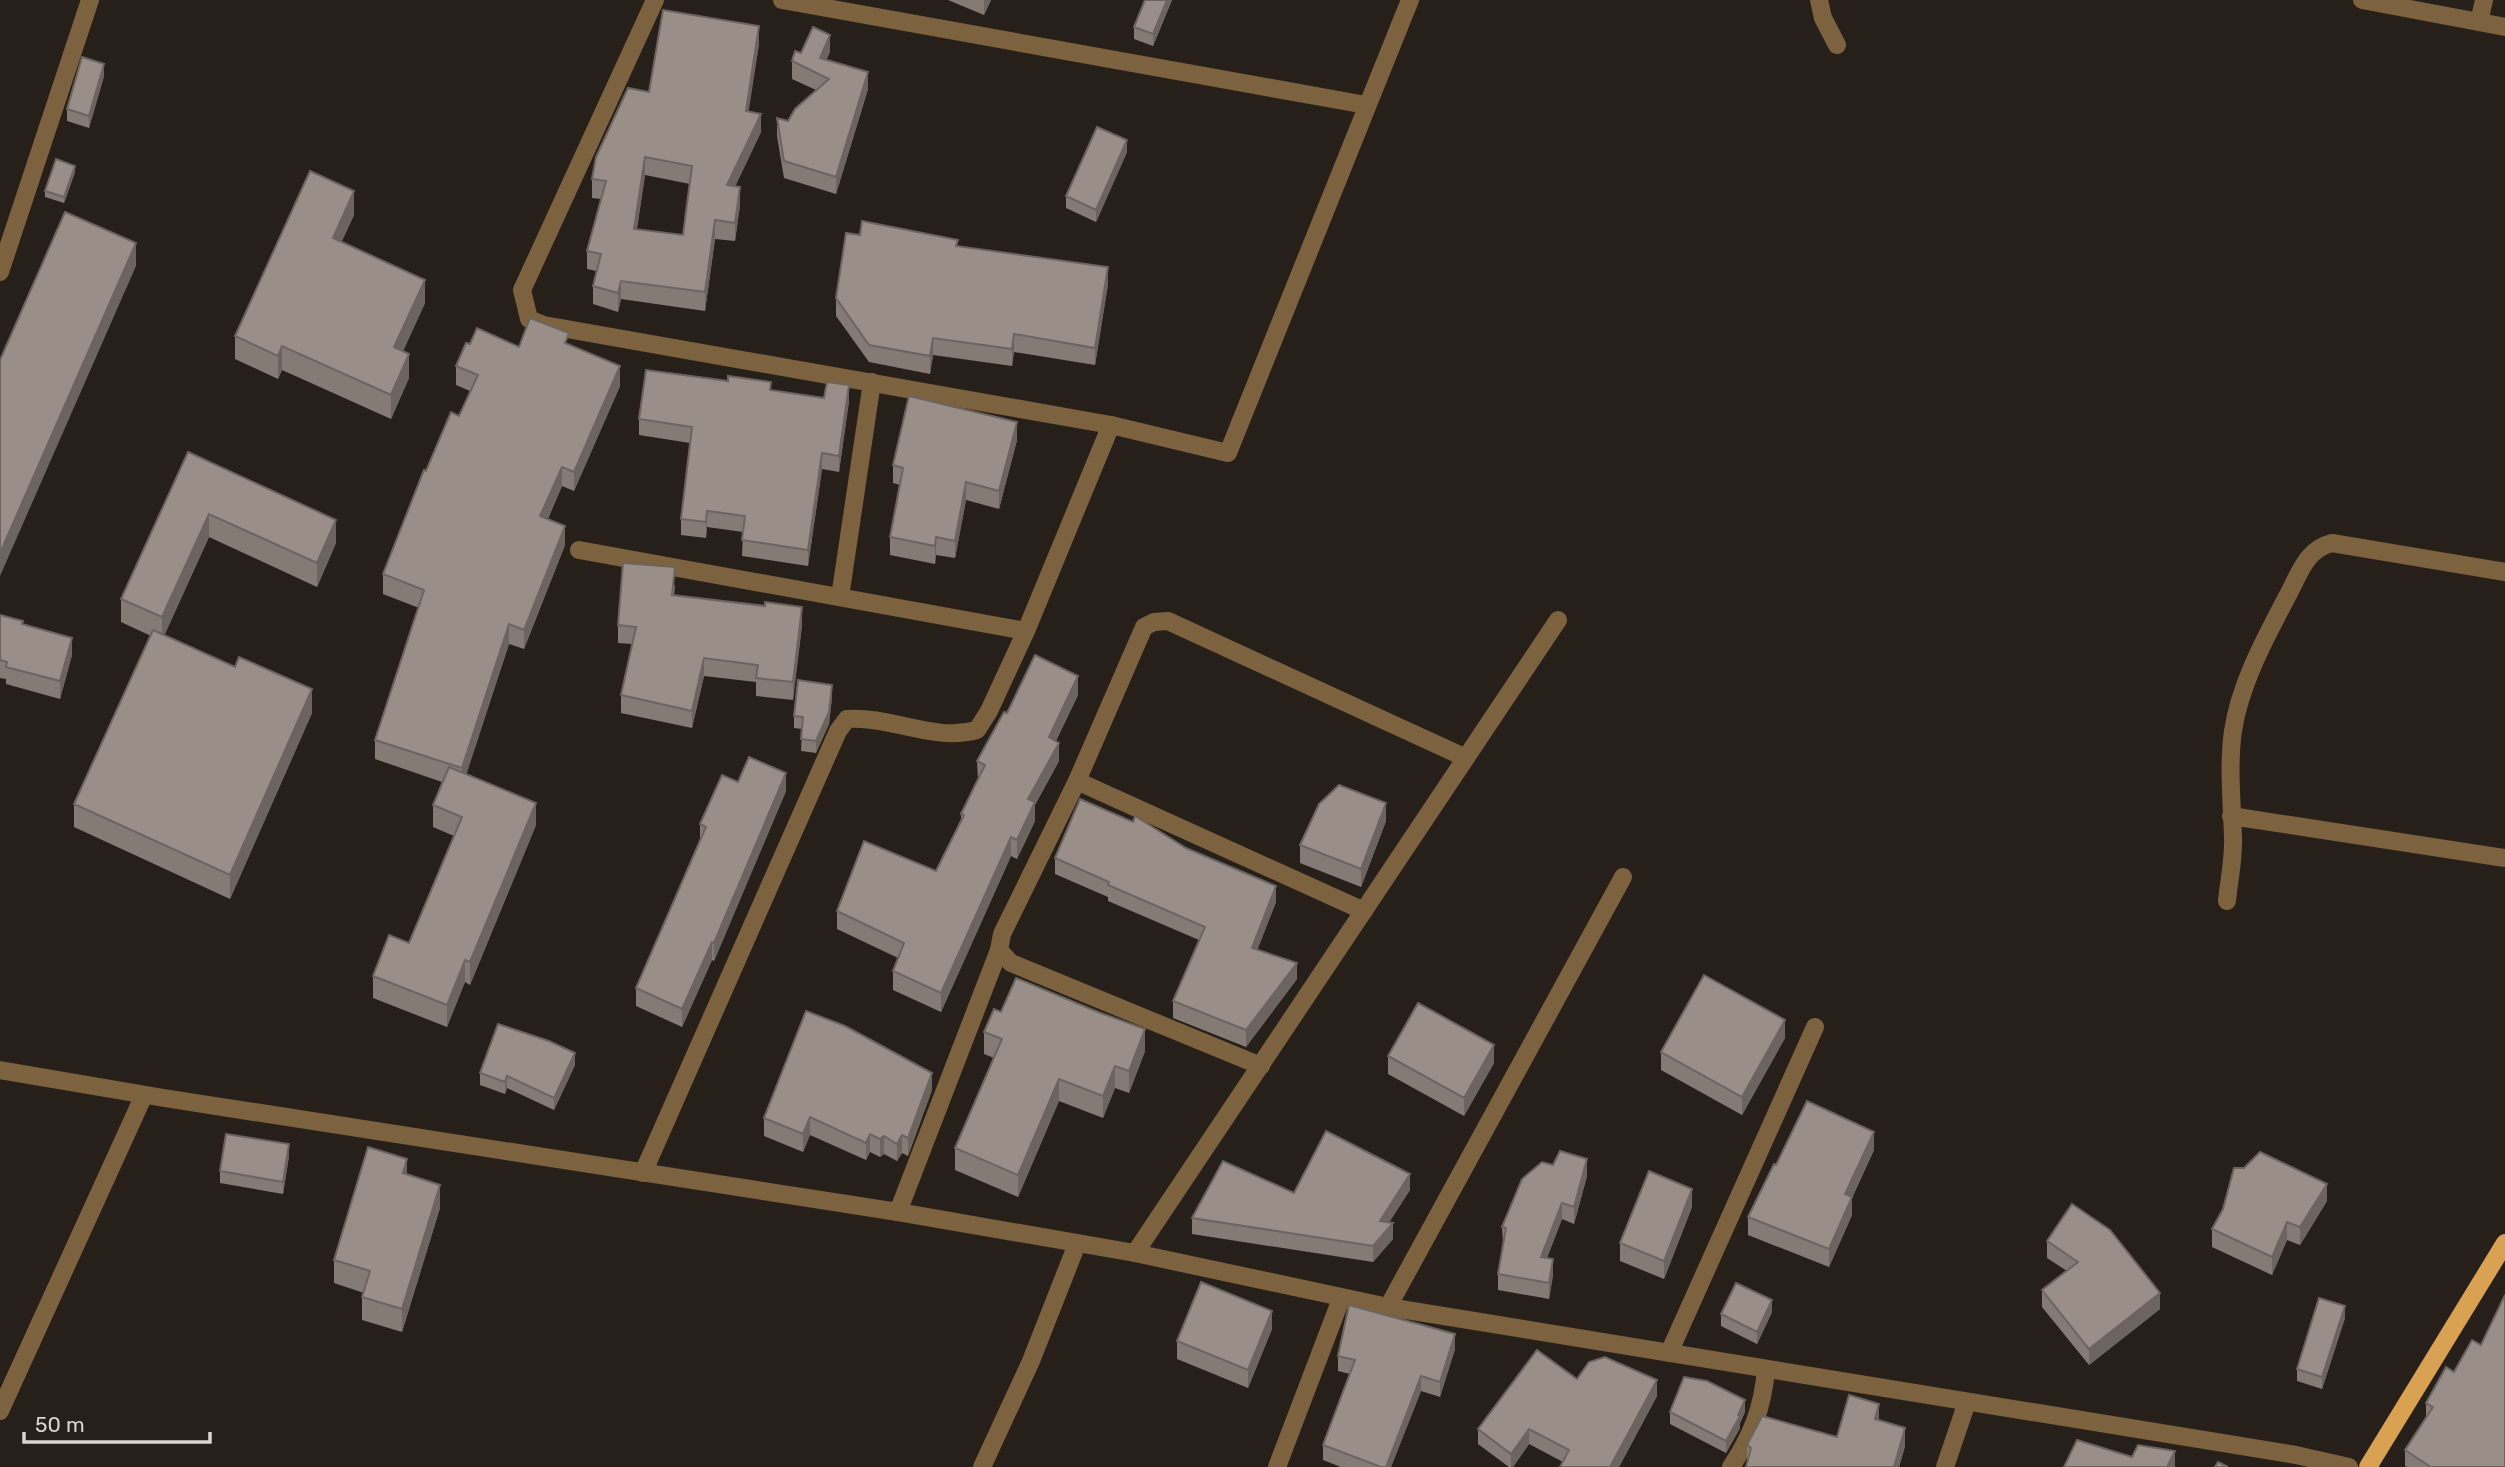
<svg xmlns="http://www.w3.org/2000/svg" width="2505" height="1467" font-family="Rubik,sans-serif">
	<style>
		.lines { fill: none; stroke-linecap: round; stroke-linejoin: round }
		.minor { stroke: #7c623e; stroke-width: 18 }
		.major { stroke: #d9a252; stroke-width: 18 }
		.wall { fill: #847b75; fill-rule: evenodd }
		.shaded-wall { fill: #6b645f }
		.building { fill: #998f88; stroke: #6b645f; stroke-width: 2; fill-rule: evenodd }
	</style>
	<rect width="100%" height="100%" fill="#271f1a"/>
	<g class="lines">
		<g class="minor">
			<polyline points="655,0 522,290 529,319 544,325 1111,425 1228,453 1410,0"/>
			<polyline points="782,0 1366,105"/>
			<polyline points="1819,0 1823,18 1837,45"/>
			<polyline points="2362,0 2505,27"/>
			<polyline points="2479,22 2484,0"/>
			<polyline points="0,272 90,0"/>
			<polyline points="579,550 1026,631"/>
			<polyline points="840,597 872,382"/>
			<polyline points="1077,781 1364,911"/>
			<polyline points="2231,816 2505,858"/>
			<path d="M2227,901C2229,880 2234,858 2233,837C2232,803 2228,765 2233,731C2240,683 2267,635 2289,593C2300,572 2307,549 2332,543L2505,572"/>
			<polyline points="1261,1066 1011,963 999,950 1002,934 1077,781 1144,627 1154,622 1168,621 1466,758"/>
			<polyline points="0,1070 164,1098 898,1212 1135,1253 1388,1307 2296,1455 2349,1467"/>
			<path d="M643,1173L838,731L847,719C892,716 933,742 977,730L989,711L1026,631L1111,425"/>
			<polyline points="898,1212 999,950"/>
			<polyline points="1135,1253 1558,620"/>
			<polyline points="1388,1307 1623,877"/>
			<polyline points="1669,1353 1815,1027"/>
			<polyline points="0,1411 144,1095"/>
			<polyline points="982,1467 1031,1361 1077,1244"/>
			<polyline points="1277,1467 1341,1299"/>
			<path d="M1731,1467C1752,1435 1763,1407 1766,1369"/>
			<polyline points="1945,1467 1967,1402"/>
		</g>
		<polyline class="major" points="2368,1467 2505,1243"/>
	</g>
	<g class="wall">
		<polygon points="948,0 991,0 984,15"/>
		<polygon points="1145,0 1172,0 1153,46 1134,39 1134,27"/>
		<path d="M759,44L748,111L761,132L735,186L740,205L735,241L715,239L705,311L621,299L618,312L593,304V286L596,271L587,269V251L601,199L592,198V179L649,92ZM645,175L690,184L683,235L637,229Z"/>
		<polygon points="830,52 826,60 868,89 836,194 784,178 777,136 777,118 788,121 816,90 792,79 792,61"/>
		<polygon points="104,76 89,128 67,121 67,109"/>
		<polygon points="1127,152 1096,222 1066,208 1066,196"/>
		<polygon points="75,172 64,203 45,197 45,191"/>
		<polygon points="354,215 341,242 425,303 403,351 409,378 391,419 282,370 278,379 235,359 235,336"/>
		<polygon points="958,247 1108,284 1095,365 1014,352 1012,366 933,355 930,374 869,362 836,316 836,298"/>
		<polygon points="470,344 519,347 569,344 620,386 574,491 562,486 548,519 565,545 524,649 509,644 466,774 536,825 470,985 465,982 447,1027 373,998 373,976 409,943 454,836 433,827 433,805 442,782 375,759 375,740 419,608 383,594 383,574 426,471 459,416 470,391 456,385 456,366"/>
		<polygon points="771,390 849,401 839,472 822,469 808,566 742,556 743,532 707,527 706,538 681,535 681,519 690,443 639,435 639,419"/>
		<polygon points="1017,440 999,509 966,500 955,558 936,555 935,564 890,555 890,537 900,485 893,483 893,465"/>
		<polygon points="188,452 336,543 317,587 209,537 164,635 312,713 230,899 74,827 74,804 151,636 121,622 121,599"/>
		<polygon points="675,585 674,596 802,625 793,700 756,696 756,682 704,676 692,728 621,713 621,695 632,644 618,643 618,625"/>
		<polygon points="0,615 23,624 72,655 60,699 6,684 6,679 0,678"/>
		<polygon points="1078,695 1056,741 1059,761 1035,805 1035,821 1017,859 1011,856 941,1012 893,990 893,971 898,958 837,929 837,911 936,871 961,820 961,814 978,780 977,761 1007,713"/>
		<polygon points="832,697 829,724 816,753 801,751 802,729 794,728 794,716"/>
		<polygon points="738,782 786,791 714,961 712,960 682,1027 636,1006 636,988 700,839 700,824"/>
		<polygon points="1386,821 1361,887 1300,863 1300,845"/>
		<polygon points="1055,858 1276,902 1257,950 1297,979 1246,1047 1173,1018 1173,1001 1199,940 1108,901 1108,897 1055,874"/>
		<polygon points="1001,1012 1145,1051 1129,1093 1115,1088 1103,1118 1059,1101 1018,1197 955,1170 955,1148 994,1058 984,1054 984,1032"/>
		<polygon points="1785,1038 1742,1115 1661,1070 1661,1052"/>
		<polygon points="1388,1056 1494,1063 1464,1116 1388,1074"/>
		<polygon points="575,1065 554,1110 507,1088 505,1094 480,1085 480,1073"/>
		<polygon points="932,1090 908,1156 902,1153 897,1161 884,1154 880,1157 870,1152 866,1160 810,1135 803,1152 764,1136 764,1118"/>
		<polygon points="1874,1150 1852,1198 1852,1215 1829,1267 1748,1235 1748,1217 1776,1165"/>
		<polygon points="289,1156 283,1194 220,1183 220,1171"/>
		<polygon points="407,1175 440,1208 402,1332 362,1320 362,1297 364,1293 334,1283 334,1260"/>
		<polygon points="1587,1176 1574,1224 1562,1219 1547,1258 1553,1275 1549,1299 1498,1290 1498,1274 1503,1244 1502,1227"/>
		<polygon points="1410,1190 1389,1222 1393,1239 1373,1262 1192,1234 1192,1218 1294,1193"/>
		<polygon points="2327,1201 2300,1245 2287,1240 2272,1275 2212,1247 2212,1229 2223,1209"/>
		<polygon points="1692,1207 1664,1279 1620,1261 1620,1243"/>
		<polygon points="2047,1241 2160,1309 2089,1365 2042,1307 2042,1290 2067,1271 2047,1258"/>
		<polygon points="1772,1312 1757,1344 1721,1326 1721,1314"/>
		<polygon points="2345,1318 2322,1389 2297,1381 2297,1369"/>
		<polygon points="1272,1329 1248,1388 1177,1359 1177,1341"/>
		<polygon points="1455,1349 1440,1397 1421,1391 1391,1467 1341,1467 1323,1460 1323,1445 1350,1374 1338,1371 1338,1356"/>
		<polygon points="2446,1367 2505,1467 2407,1467 2405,1466 2405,1450 2426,1418 2426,1403"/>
		<polygon points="1577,1379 1657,1396 1619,1467 1560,1467 1563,1462 1529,1444 1513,1467 1509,1467 1478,1444 1478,1429"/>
		<polygon points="1670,1412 1745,1412 1740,1423 1740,1428 1726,1453 1670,1424"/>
		<polygon points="1879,1420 1905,1446 1899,1467 1746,1467 1747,1463 1747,1445 1837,1437"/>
	</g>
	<g class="shaded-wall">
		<polygon points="984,0 991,0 984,15"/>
		<polygon points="1167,0 1172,0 1153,46 1153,34"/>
		<polygon points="759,26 759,44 746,129 746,111"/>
		<polygon points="830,35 830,52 820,75 820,58"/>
		<polygon points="104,64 104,76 89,128 89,116"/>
		<polygon points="868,72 868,89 836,194 836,177"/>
		<polygon points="761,114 761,132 727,204 727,185"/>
		<polygon points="1127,140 1127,152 1096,222 1096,210"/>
		<polygon points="645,157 645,175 634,247 634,229"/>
		<polygon points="75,166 75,172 64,203 64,197"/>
		<polygon points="740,187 740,205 735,241 735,223"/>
		<polygon points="354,191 354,215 333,261 333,238"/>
		<polygon points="715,220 715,239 705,311 705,292"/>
		<polygon points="136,243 136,266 0,576 0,553"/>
		<polygon points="1108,267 1108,284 1095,365 1095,348"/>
		<polygon points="425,280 425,303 394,371 394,347"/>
		<polygon points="621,281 621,299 618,312 618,293"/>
		<polygon points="1014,334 1014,352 1012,366 1012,349"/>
		<polygon points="933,338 933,355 930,374 930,356"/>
		<polygon points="282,346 282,370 278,379 278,356"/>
		<polygon points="409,354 409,378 391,419 391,395"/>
		<polygon points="620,366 620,386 574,491 574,472"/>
		<polygon points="849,385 849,401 839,472 839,456"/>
		<polygon points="1017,422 1017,440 999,509 999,491"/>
		<polygon points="822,453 822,469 808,566 808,550"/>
		<polygon points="562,467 562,486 540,536 540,516"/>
		<polygon points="966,482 966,500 955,558 955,541"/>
		<polygon points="707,511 707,527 706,538 706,522"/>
		<polygon points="209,514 209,537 162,641 162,617"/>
		<polygon points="336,520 336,543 317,587 317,563"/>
		<polygon points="565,526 565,545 524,649 524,630"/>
		<polygon points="936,537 936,555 935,564 935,546"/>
		<polygon points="802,607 802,625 793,700 793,682"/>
		<polygon points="509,624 509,644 462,788 462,768"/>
		<polygon points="72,638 72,655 60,699 60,681"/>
		<polygon points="704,658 704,676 692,728 692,711"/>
		<polygon points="1078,676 1078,695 1049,755 1049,737"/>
		<polygon points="832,685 832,697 829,724 816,753 816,741"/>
		<polygon points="312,689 312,713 230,899 230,875"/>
		<polygon points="1059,743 1059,761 1035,805 1035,821 1017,859 1017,840 1028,799"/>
		<polygon points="786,773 786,791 714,961 714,943"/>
		<polygon points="536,803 536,825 470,985 470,962"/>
		<polygon points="1386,803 1386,821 1361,887 1361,869"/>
		<polygon points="1011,837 1011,856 941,1012 941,993"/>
		<polygon points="1276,886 1276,902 1252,964 1252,948"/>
		<polygon points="712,942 712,960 682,1027 682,1009"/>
		<polygon points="465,960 465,982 447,1027 447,1005"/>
		<polygon points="1297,963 1297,979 1246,1047 1246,1030"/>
		<polygon points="1785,1020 1785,1038 1742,1115 1742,1097"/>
		<polygon points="1145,1029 1145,1051 1129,1093 1129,1071"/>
		<polygon points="1494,1045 1494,1063 1464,1116 1464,1098"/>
		<polygon points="575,1053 575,1065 554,1110 554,1098"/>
		<polygon points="1115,1066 1115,1088 1103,1118 1103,1096"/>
		<polygon points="932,1073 932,1090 908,1156 908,1138"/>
		<polygon points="507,1076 507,1088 505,1094 505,1082"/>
		<polygon points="1059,1079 1059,1101 1018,1197 1018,1175"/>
		<polygon points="810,1117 810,1135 803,1152 803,1134"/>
		<polygon points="1874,1132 1874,1150 1852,1198 1852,1215 1829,1267 1829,1249 1845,1194"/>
		<polygon points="870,1134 870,1152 866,1160 866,1143"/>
		<polygon points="902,1135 902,1153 897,1161 897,1144"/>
		<polygon points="884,1136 884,1154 880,1157 880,1139"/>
		<polygon points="289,1144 289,1156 283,1194 283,1182"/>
		<polygon points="407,1159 407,1183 403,1173"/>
		<polygon points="1587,1159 1587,1176 1574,1224 1574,1207"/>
		<polygon points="1410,1174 1410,1190 1380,1237 1380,1221"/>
		<polygon points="2327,1184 2327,1201 2300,1245 2300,1227"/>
		<polygon points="440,1185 440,1208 402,1332 402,1309"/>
		<polygon points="1692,1189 1692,1207 1664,1279 1664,1261"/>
		<polygon points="1562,1203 1562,1219 1541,1273 1541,1257"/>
		<polygon points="2287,1222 2287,1240 2272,1275 2272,1257"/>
		<polygon points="1393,1223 1393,1239 1373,1262 1373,1246"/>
		<polygon points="1553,1259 1553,1275 1549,1299 1549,1283"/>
		<polygon points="2160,1293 2160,1309 2089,1365 2089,1349"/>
		<polygon points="1772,1300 1772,1312 1757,1344 1757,1332"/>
		<polygon points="2345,1306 2345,1318 2322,1389 2322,1377"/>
		<polygon points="1272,1311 1272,1329 1248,1388 1248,1370"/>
		<polygon points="1455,1334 1455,1349 1440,1397 1440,1382"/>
		<polygon points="1421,1376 1421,1391 1391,1467 1386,1467"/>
		<polygon points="1657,1380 1657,1396 1619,1467 1610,1467"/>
		<polygon points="1745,1400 1745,1412 1740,1423 1740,1428 1726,1453 1726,1441"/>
		<polygon points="1879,1404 1879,1422 1875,1419"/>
		<polygon points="1905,1428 1905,1446 1899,1467 1894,1467"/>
		<polygon points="1529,1429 1529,1444 1513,1467 1511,1467 1511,1454"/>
		<polygon points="2175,1451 2175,1467 2167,1467"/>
	</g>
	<g class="building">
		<polygon points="1145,0 1167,0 1153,34 1134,27"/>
		<path d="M663,10L759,26L746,111L761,114L727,185L740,187L735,223L715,220L705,292L621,281L618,293L593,286L601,254L587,251L606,181L592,179L596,157L628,88L649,92ZM645,157L692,166L683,235L634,229Z"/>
		<polygon points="813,27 830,35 820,58 868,72 836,177 784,161 777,118 788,121 795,109 829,79 792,61 795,51 801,53"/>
		<polygon points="82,57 104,64 89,116 67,109"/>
		<polygon points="1097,127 1127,140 1096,210 1066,196"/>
		<polygon points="56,159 75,166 64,197 45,191"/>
		<polygon points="310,171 354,191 333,238 425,280 394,347 409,354 391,395 282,346 278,356 235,336"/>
		<polygon points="65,212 136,243 0,553 0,360"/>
		<polygon points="862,221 958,240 956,246 1108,267 1095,348 1014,334 1012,349 933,338 930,356 869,345 836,298 846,233 860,235"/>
		<polygon points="530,318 569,333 565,343 620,366 574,472 562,467 540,516 565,526 524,630 509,624 462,768 375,740 424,590 383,574 424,470 426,471 451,412 459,416 478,375 456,366 466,343 470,344 477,328 519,347"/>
		<polygon points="646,370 728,381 728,376 771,382 770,390 824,398 827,382 849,385 839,456 822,453 808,550 742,540 745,516 707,511 706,522 681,519 692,427 639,419"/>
		<polygon points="909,396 1017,422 999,491 966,482 955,541 936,537 935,546 890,537 903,468 893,465"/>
		<polygon points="188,452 336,520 317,563 209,514 162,617 121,599"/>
		<polygon points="623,563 675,567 672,595 765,606 765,602 802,607 793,682 756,678 758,665 704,658 692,711 621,695 636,627 618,625"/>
		<polygon points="0,615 23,621 22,624 72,638 60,681 6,667 7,662 0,660"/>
		<polygon points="153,630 235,667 239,657 312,689 230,875 74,804"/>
		<polygon points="1035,655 1078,676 1049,737 1059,743 1028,799 1035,802 1017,840 1011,837 941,993 893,971 904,943 837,911 864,841 936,871 964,815 961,814 985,765 977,761 1004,712 1007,713"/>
		<polygon points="798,680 832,685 829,712 816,741 801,739 803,717 794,716"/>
		<polygon points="749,757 786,773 714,943 712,942 682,1009 636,988 706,827 700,824 722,775 738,782"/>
		<polygon points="449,767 536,803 470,962 465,960 447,1005 373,976 389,935 409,943 462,817 433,805"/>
		<polygon points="1339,785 1386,803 1361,869 1300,845 1319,804"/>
		<polygon points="1080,799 1133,822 1135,816 1186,848 1276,886 1252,948 1297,963 1246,1030 1173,1001 1205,927 1108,885 1109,882 1055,858"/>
		<polygon points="1704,975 1785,1020 1742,1097 1661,1052"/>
		<polygon points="1016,978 1098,1012 1145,1029 1129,1071 1115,1066 1103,1096 1059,1079 1018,1175 955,1148 1002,1039 984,1032 994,1009 1001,1012"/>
		<polygon points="1418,1003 1494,1045 1464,1098 1388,1056"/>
		<polygon points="806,1011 845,1026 932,1073 908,1138 902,1135 897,1144 884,1136 880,1139 870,1134 866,1143 810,1117 803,1134 764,1118"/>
		<polygon points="498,1024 549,1041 575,1053 554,1098 507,1076 505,1082 480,1073"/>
		<polygon points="1807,1101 1874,1132 1845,1194 1852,1197 1829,1249 1748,1217 1774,1164 1776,1165"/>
		<polygon points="1326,1131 1410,1174 1380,1221 1393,1223 1373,1246 1192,1218 1223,1161 1294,1193"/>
		<polygon points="226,1134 289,1144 283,1182 220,1171"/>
		<polygon points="368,1147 407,1159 403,1173 440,1185 402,1309 362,1297 370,1271 334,1260"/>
		<polygon points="1560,1151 1587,1159 1574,1207 1562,1203 1541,1257 1553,1259 1549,1283 1498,1274 1506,1228 1502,1227 1522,1179 1542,1162 1553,1165"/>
		<polygon points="2260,1152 2327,1184 2300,1227 2287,1222 2272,1257 2212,1229 2223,1209 2234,1168 2244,1168"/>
		<polygon points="1649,1171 1692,1189 1664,1261 1620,1243"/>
		<polygon points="2072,1204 2110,1230 2160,1293 2089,1349 2042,1290 2078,1262 2047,1241"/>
		<polygon points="1201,1282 1272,1311 1248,1370 1177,1341"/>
		<polygon points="1736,1283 1772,1300 1757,1332 1721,1314"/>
		<polygon points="2505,1295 2505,1467 2431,1467 2405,1450 2433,1407 2426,1403 2446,1367 2454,1372 2472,1340 2481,1345"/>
		<polygon points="2319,1298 2345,1306 2322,1377 2297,1369"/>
		<polygon points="1349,1305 1455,1334 1440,1382 1421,1376 1386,1467 1381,1467 1323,1445 1355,1360 1338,1356"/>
		<polygon points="1537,1350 1577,1379 1589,1362 1605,1357 1657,1380 1610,1467 1560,1467 1569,1450 1529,1429 1511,1454 1478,1429"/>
		<polygon points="1684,1377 1707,1381 1745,1400 1738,1415 1740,1416 1726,1441 1670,1412"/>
		<polygon points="1849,1395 1879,1404 1875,1419 1905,1428 1894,1467 1746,1467 1751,1448 1747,1445 1762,1416 1837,1437"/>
		<polygon points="2077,1440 2132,1457 2138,1445 2175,1451 2167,1467 2064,1467"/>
		<polygon points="2218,1462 2228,1467 2215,1467"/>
	</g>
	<path d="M24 1432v10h186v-10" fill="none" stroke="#dad5d1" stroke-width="3.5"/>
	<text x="35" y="1432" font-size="21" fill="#dad5d1" stroke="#271f1a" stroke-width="5" paint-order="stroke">50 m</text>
</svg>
